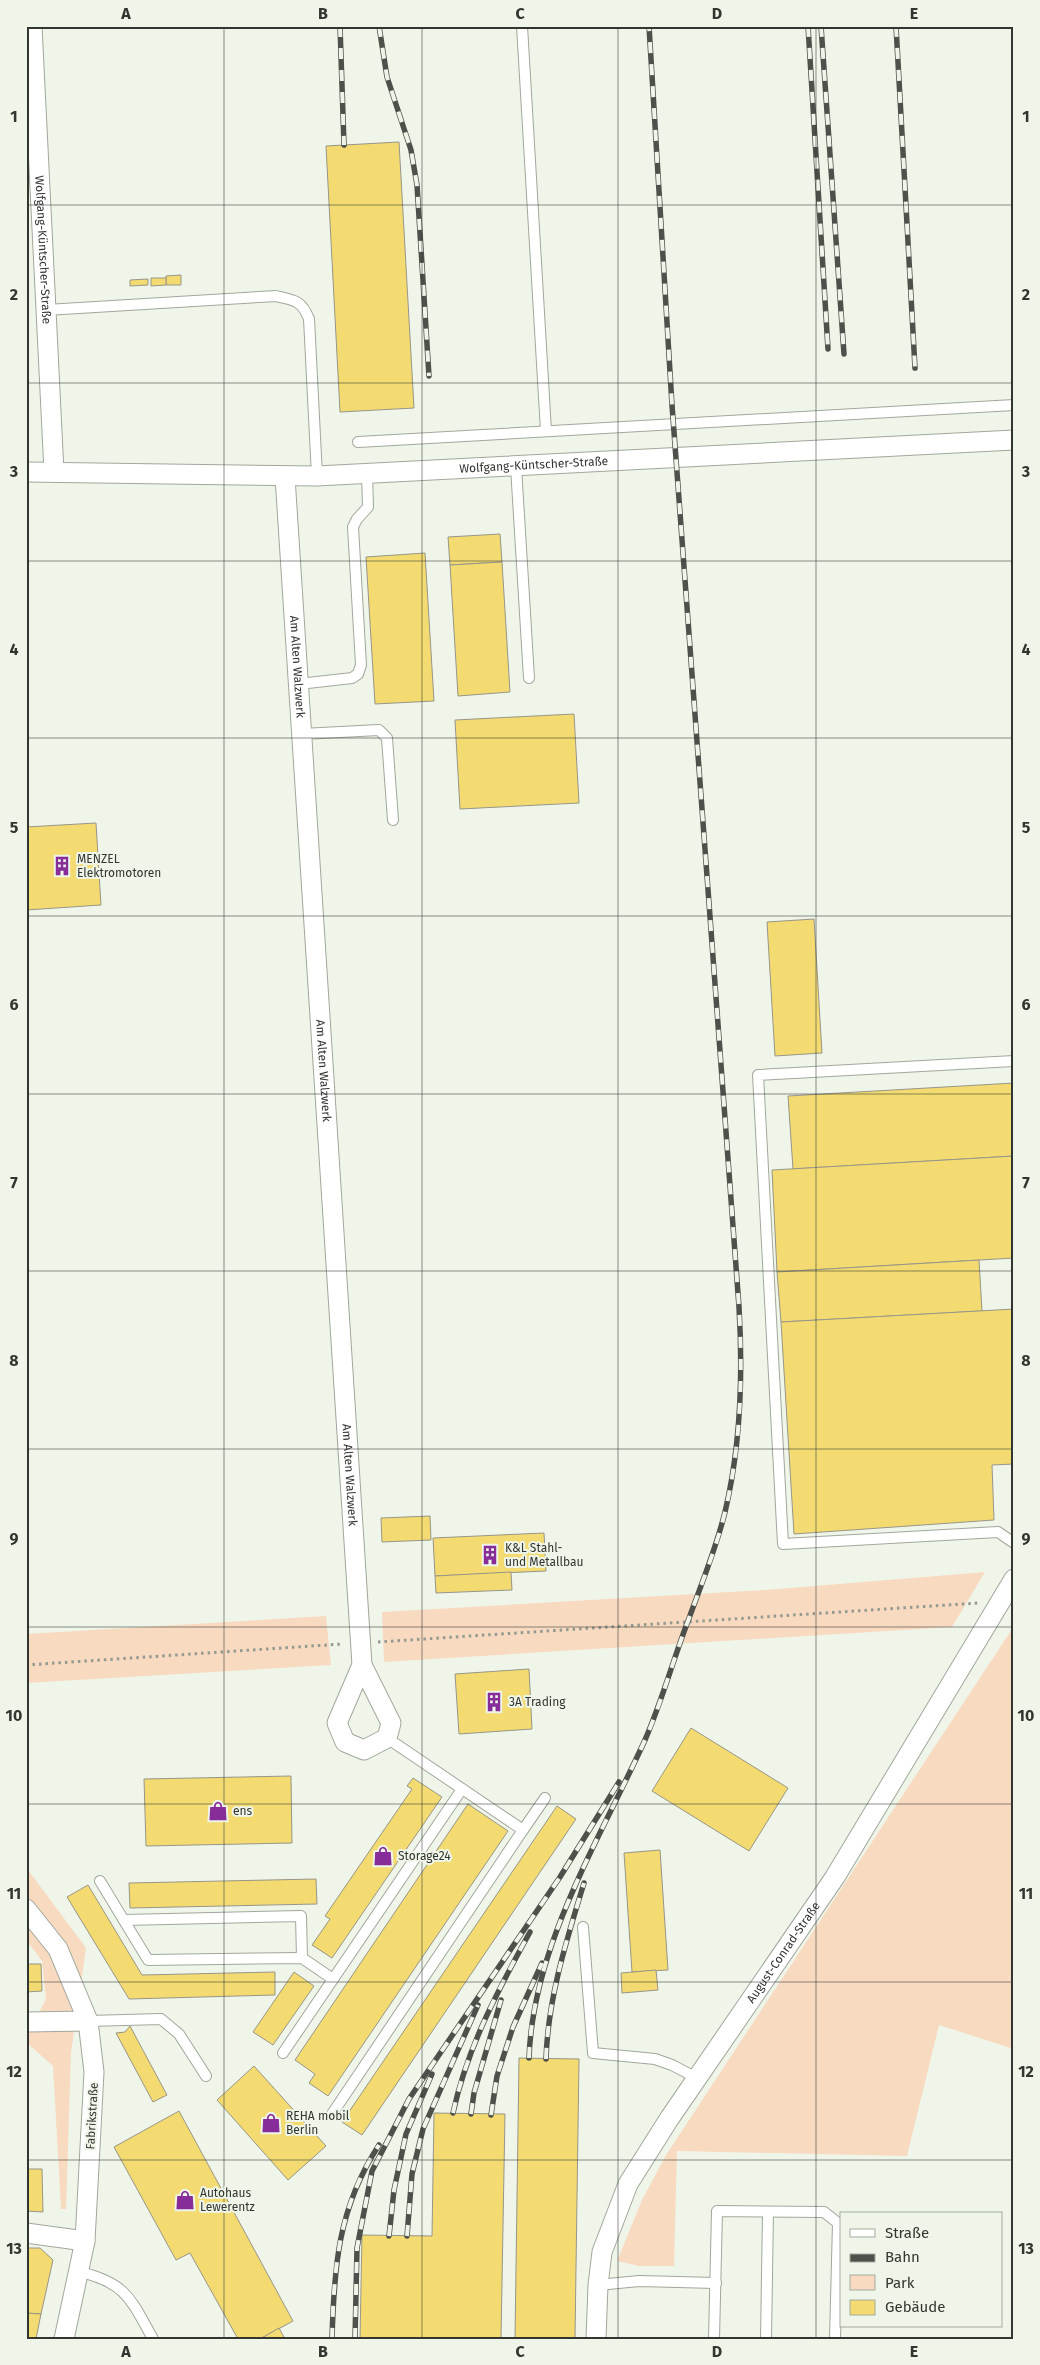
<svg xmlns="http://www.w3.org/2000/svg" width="1040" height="2365" font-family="'Fira Sans',sans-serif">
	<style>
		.green { fill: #f8dac1 }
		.building { fill: #f3db72; stroke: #989588 }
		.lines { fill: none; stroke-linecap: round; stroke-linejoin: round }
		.lane-casing { stroke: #a1a79c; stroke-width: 12 }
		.street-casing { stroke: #a1a79c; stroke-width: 21 }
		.path { stroke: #959a91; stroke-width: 3; stroke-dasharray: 2.5 4; stroke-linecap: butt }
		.lane { stroke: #fff; stroke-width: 10 }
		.street { stroke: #fff; stroke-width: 19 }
		.rail-casing { stroke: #4e514b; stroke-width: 5.5 }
		.rail { stroke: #eff6e9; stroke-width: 4; stroke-dasharray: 11; stroke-linecap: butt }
		.grid { fill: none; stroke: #323530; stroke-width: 1; stroke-opacity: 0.55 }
		.labels { text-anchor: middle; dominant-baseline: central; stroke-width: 4; stroke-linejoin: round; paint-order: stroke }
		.street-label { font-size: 12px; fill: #323530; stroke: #eff6e9 }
		.poi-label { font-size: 12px; fill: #323530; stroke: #eff6e9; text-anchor: start }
		.neatline { fill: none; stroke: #323530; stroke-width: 2 }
		.grid-label { font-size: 16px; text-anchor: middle; font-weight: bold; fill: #323530 }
	</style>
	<rect width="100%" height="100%" fill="#eff6e9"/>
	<g class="green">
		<polygon points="985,1572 952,1627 384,1662 382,1612 766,1590"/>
		<polygon points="326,1616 331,1665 26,1683 26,1634"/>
		<polygon points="1014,1626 1014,2049 939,2025 907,2156 677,2151 674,2266 639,2266 617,2261 642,2200 666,2155"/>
		<polygon points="26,1867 86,1948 71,2053 66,2209 61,2209 53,2066 26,2042 26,2038 46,1999 42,1961 26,1940"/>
	</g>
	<g class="building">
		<polygon points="399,142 414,408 340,412 326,146"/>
		<polygon points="181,275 181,285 166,285 166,276"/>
		<polygon points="151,278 166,278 166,285 151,286"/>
		<polygon points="148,279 148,285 130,286 130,280"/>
		<polygon points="500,534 502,562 450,565 448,537"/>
		<polygon points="425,553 434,701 375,704 366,557"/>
		<polygon points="502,562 510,692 458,696 450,565"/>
		<polygon points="574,714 579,803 460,809 455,720"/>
		<polygon points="96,823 101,905 26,910 26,827"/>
		<polygon points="814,919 822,1053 775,1056 767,922"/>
		<polygon points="1014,1083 1014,1156 793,1169 788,1096"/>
		<polygon points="1014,1156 1014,1258 777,1272 772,1170"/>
		<polygon points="979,1260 982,1311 781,1322 777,1272"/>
		<polygon points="1014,1309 1014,1464 992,1465 994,1520 794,1534 781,1322"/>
		<polygon points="430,1516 431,1540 382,1542 381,1518"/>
		<polygon points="544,1533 546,1571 435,1576 433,1538"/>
		<polygon points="511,1572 512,1590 436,1593 435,1576"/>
		<polygon points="529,1669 532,1729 459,1734 455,1674"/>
		<polygon points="691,1728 788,1788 749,1851 652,1791"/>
		<polygon points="291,1776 292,1843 146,1846 144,1779"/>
		<polygon points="413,1778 442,1797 332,1958 312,1945 330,1919 325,1916 412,1789 407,1786"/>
		<polygon points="468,1804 508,1831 328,2096 309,2083 315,2074 295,2060"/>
		<polygon points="557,1806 576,1819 362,2135 342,2122"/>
		<polygon points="660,1850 668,1970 632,1972 624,1853"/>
		<polygon points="316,1879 317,1904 130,1908 129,1883"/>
		<polygon points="88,1885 142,1975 275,1972 275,1995 129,1999 67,1897"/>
		<polygon points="26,1964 41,1964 42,1991 26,1992"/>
		<polygon points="656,1970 658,1990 622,1993 621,1973"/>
		<polygon points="294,1972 314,1986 273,2045 253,2032"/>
		<polygon points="130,2026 167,2095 153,2102 116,2033 125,2032"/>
		<polygon points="519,2058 579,2059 575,2339 515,2339"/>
		<polygon points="254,2066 326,2146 288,2180 217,2100"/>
		<polygon points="179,2111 293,2321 260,2339 238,2339 190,2253 176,2260 114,2147"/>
		<polygon points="434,2113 505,2114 501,2339 360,2339 362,2235 432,2236"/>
		<polygon points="26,2169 42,2169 43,2212 26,2211"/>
		<polygon points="26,2248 40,2248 53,2260 41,2314 26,2313"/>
		<polygon points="26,2313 41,2314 36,2339 26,2339"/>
		<polygon points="279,2328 285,2339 260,2339"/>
	</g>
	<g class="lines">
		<defs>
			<g id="lane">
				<polyline points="522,26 546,431"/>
				<path d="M46,310L276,296C295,300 302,301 309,319L317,476"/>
				<polyline points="358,442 1014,405"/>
				<polyline points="516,467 529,678"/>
				<polyline points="299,684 352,678 358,674 361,665 353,527 357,519 368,507 367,474"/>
				<polyline points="302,734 379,730 387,738 393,820"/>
				<polyline points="1014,1061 758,1075 783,1544 998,1532 1014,1543"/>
				<polyline points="523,1830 545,1798"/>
				<polyline points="100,1881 148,1960 302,1958 333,1979"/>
				<polyline points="124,1920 301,1916 302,1958"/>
				<polyline points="583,1927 593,2053 655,2059 672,2065 697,2078"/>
				<polyline points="88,2021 161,2019 179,2034 206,2076"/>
				<polyline points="283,2053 462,1789"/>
				<polyline points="332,2114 523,1830 387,1738"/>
				<path d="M80,2272C127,2283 131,2300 153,2339"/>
				<polyline points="598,2285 639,2281 716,2283"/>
				<polyline points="714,2339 717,2211 824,2212 838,2223 835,2339"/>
				<polyline points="766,2339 768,2212"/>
			</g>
			<g id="street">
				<path id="s1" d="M32,26L54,472"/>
				<path id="s2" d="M26,472L317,476L1014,440"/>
				<path id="s3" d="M285,477L362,1665"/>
				<polygon points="362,1665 391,1723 387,1738 364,1750 345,1742 337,1723"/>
				<polyline points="26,1909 58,1949 88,2021 94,2072 85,2241 64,2339"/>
				<polyline points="26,2022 88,2021"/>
				<polyline points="26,2233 85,2241"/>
				<path id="s4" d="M596,2339L598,2285L602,2252L628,2184L669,2119L835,1877L1014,1579"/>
			</g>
		</defs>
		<use href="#lane" class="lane-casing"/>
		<use href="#street" class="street-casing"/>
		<g class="path">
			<polyline points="378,1642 978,1603"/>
			<polyline points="26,1665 342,1644"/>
		</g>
		<use href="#lane" class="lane"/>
		<use href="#street" class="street"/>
		<defs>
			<g id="rail">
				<polyline points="340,26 344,145"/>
				<polyline points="379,26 387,77 411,150 417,185 429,376"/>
				<polyline points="808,26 828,349"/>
				<polyline points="821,26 844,354"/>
				<polyline points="896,26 915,368"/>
				<path d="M529,2058C533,1945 599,1841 645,1740C662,1701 673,1660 688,1621C701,1585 716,1549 725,1512C741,1445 743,1375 739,1307L672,405L649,26"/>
				<path d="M546,2059C548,1998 566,1942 584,1883"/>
				<path d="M453,2113C467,2048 498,1990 530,1932"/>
				<polyline points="471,2114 474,2093 501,2000"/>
				<polyline points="491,2115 497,2076 513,2027 542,1963"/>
				<polyline points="389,2236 394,2190 406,2134 432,2074"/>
				<polyline points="407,2236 412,2174 423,2129 478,2005"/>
				<path d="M332,2339C334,2266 338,2208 379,2145"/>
				<polyline points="355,2339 357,2248 372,2171 409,2099 560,1877 619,1782"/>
			</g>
		</defs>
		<use href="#rail" class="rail-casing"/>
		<use href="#rail" class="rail"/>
	</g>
	<path class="grid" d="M224,26V2339M422,26V2339M618,26V2339M816,26V2339M26,205H1014M26,383H1014M26,561H1014M26,738H1014M26,916H1014M26,1094H1014M26,1271H1014M26,1449H1014M26,1627H1014M26,1804H1014M26,1982H1014M26,2160H1014"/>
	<defs>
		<symbol id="building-bare" viewBox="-9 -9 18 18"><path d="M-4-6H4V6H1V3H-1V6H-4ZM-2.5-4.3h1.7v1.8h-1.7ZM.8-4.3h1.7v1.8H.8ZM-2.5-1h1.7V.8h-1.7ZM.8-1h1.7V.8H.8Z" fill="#862d9a" stroke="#eff6e9" stroke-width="2.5" paint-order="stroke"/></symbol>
		<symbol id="shop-bare" viewBox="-9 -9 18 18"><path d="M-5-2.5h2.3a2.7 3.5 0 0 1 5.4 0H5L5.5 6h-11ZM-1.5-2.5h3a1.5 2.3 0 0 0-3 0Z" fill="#862d9a" stroke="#eff6e9" stroke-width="2.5" paint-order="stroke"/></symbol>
	</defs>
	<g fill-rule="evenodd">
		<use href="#building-bare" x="48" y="852" width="28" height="28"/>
		<use href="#building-bare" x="476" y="1541" width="28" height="28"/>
		<use href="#building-bare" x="480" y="1688" width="28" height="28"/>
		<use href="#shop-bare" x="204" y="1797" width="28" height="28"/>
		<use href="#shop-bare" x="369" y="1842" width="28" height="28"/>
		<use href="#shop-bare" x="257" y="2109" width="28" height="28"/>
		<use href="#shop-bare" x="171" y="2186" width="28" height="28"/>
	</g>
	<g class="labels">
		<g class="street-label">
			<text stroke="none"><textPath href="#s1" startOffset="224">Wolfgang-Küntscher-Straße</textPath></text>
			<text stroke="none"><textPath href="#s2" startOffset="508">Wolfgang-Küntscher-Straße</textPath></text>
			<text stroke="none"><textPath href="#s3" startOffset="190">Am Alten Walzwerk</textPath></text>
			<text stroke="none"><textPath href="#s3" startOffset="595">Am Alten Walzwerk</textPath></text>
			<text stroke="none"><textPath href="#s3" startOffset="1000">Am Alten Walzwerk</textPath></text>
			<text stroke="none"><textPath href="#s4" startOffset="439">August-Conrad-Straße</textPath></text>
			<text transform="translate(92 2116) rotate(-87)">Fabrikstraße</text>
		</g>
		<g class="poi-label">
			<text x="77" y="859">MENZEL<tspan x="77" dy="14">Elektromotoren</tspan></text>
			<text x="505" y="1548">K&amp;L Stahl-<tspan x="505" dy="14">und Metallbau</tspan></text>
			<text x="509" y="1702">3A Trading</text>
			<text x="233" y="1811">ens</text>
			<text x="398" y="1856">Storage24</text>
			<text x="286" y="2116">REHA mobil<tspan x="286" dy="14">Berlin</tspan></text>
			<text x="200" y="2193">Autohaus<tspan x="200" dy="14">Lewerentz</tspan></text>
		</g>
	</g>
	<rect width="1040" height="2365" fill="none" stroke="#eff6e9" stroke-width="55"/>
	<rect x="840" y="2212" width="162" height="115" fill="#eff6e9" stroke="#a3a99f"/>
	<rect x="850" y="2229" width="25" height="8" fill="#ffffff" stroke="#a3a99f"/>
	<text x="885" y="2238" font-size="15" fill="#323530">Straße</text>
	<rect x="850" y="2254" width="25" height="8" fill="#4e514b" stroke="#a3a99f"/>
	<text x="885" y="2262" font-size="15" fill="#323530">Bahn</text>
	<rect x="850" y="2275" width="25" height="15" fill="#f8dac1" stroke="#a3a99f"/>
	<text x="885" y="2288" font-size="15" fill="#323530">Park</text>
	<rect x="850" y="2300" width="25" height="15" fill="#f3db72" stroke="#a3a99f"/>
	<text x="885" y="2312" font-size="15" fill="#323530">Gebäude</text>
	<rect x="28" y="28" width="984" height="2310" class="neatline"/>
	<g class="grid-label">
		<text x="126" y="19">A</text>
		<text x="323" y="19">B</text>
		<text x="520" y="19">C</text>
		<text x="717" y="19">D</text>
		<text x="914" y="19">E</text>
		<text x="14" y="122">1</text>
		<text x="1026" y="122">1</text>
		<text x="14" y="300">2</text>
		<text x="1026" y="300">2</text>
		<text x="14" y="477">3</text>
		<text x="1026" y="477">3</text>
		<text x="14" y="655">4</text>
		<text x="1026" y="655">4</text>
		<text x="14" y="833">5</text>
		<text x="1026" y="833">5</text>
		<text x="14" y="1010">6</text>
		<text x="1026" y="1010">6</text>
		<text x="14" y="1188">7</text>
		<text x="1026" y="1188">7</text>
		<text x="14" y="1366">8</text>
		<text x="1026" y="1366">8</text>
		<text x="14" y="1544">9</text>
		<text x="1026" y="1544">9</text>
		<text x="14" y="1721">10</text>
		<text x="1026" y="1721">10</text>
		<text x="14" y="1899">11</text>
		<text x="1026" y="1899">11</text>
		<text x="14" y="2077">12</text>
		<text x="1026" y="2077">12</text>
		<text x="14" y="2254">13</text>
		<text x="1026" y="2254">13</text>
		<text x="126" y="2357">A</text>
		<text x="323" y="2357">B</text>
		<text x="520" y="2357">C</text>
		<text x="717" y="2357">D</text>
		<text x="914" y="2357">E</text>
	</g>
</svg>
